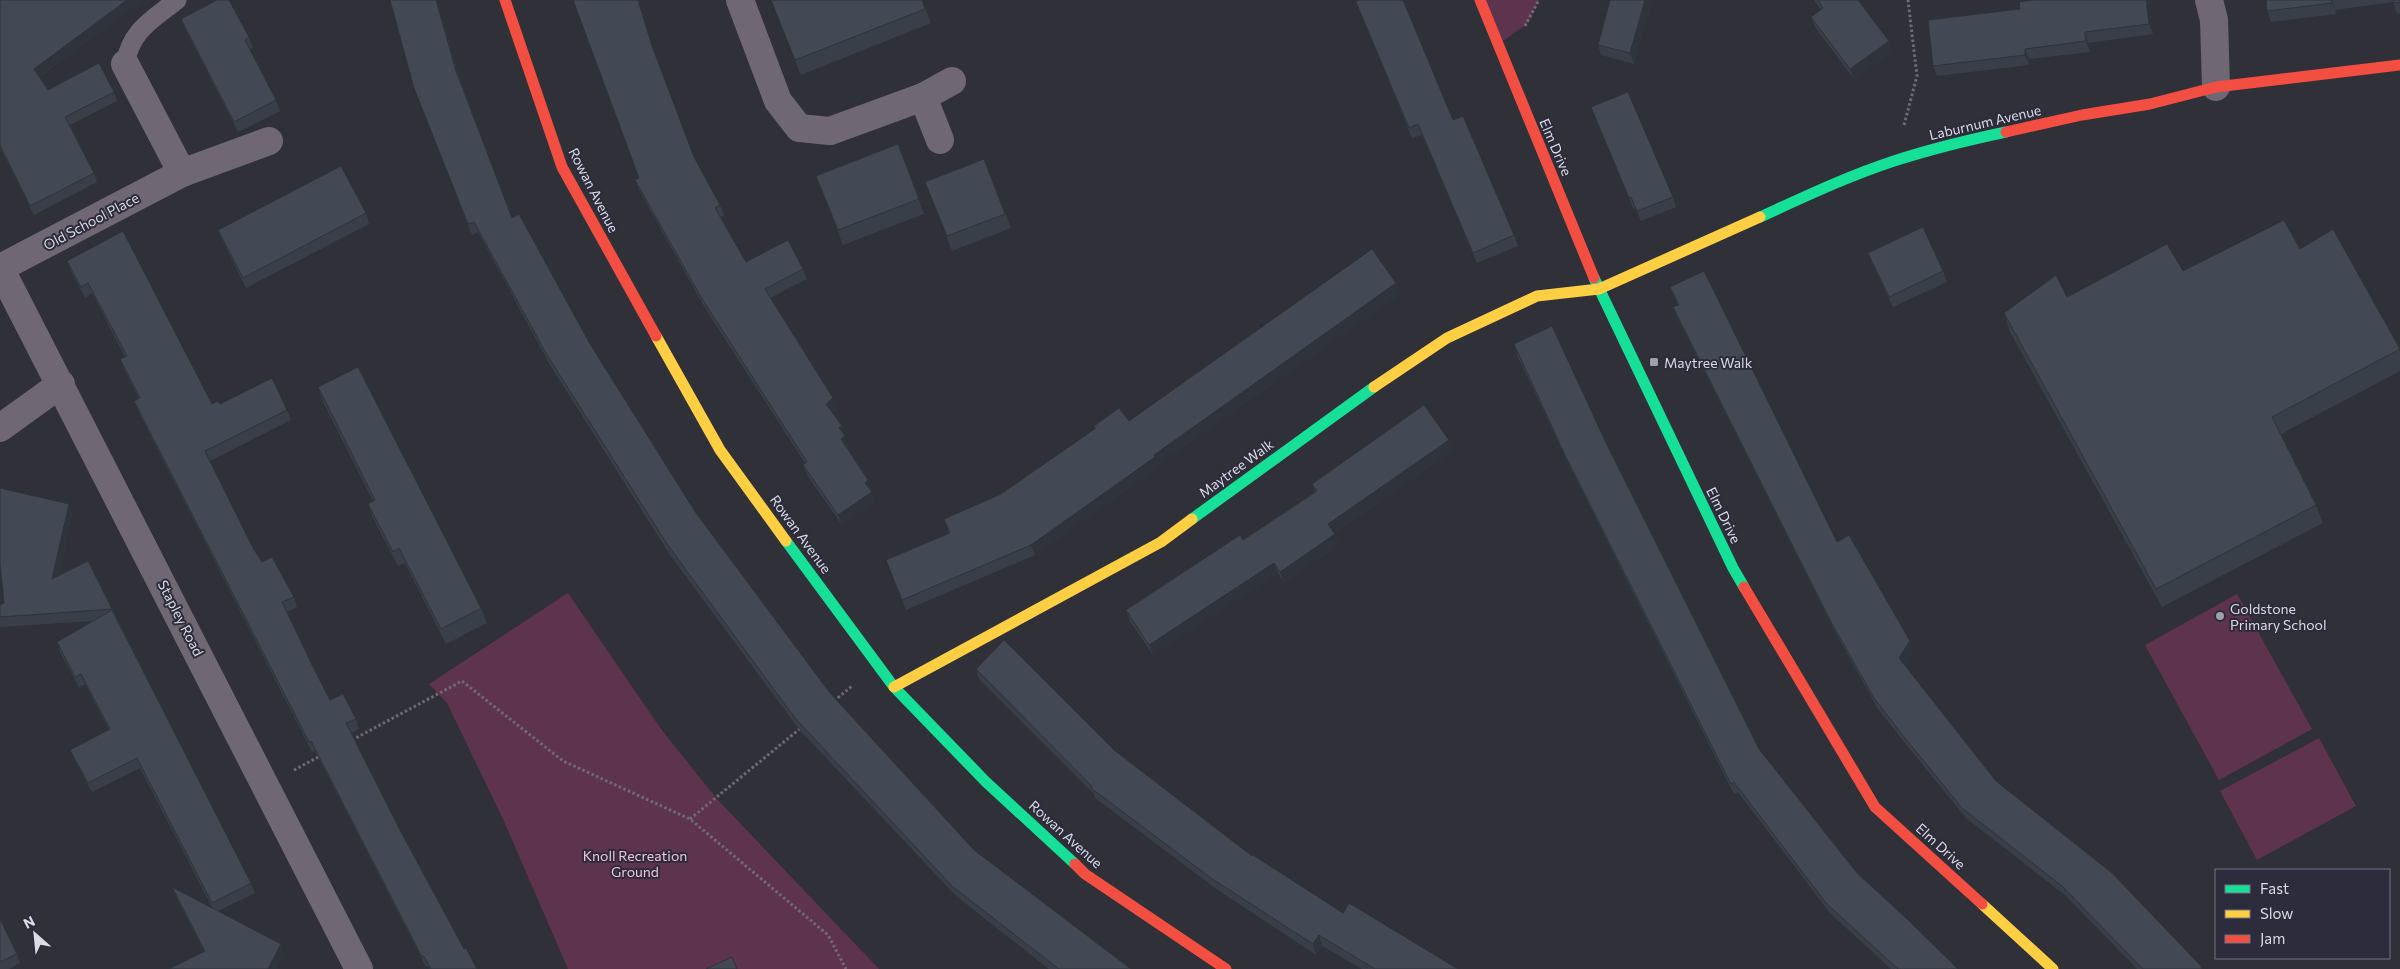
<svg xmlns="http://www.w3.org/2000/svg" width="2400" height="969" font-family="Commissioner,sans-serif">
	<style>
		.green { fill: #5e334e }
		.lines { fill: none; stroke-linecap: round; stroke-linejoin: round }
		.path { stroke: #6f6b74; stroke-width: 3; stroke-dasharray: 2.5 2.5; stroke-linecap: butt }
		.lane { stroke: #6f6874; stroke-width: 19 }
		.street { stroke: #6f6874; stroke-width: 28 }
		.fast { stroke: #16e098; stroke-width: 11 }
		.slow { stroke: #ffcf43; stroke-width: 11 }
		.jam { stroke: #f24e42; stroke-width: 11 }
		.wall { fill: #393f49 }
		.shaded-wall { fill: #2e333c }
		.building { fill: #424955; stroke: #2e333c }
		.poi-dot { fill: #9f9fa8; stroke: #2d2c3c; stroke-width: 2 }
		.labels { text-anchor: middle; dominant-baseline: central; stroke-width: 4; stroke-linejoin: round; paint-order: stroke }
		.street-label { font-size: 14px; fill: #dbdbe5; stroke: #2d2c3c }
		.poi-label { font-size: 14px; fill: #dbdbe5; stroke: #2d2c3c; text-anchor: start }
		.park-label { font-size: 14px; fill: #f6c1de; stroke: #2d2c3c }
	</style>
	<rect width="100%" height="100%" fill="#303038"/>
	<g class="green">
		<polygon points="1480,0 1539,0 1527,24 1497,45"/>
		<polygon points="568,593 661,729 716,798 879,969 568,969 503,819 447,703 429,684"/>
		<polygon points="2237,594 2312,729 2219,780 2145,645"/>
		<polygon points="2319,738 2356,806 2257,860 2220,791"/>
	</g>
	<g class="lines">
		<g class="path">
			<polyline points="1525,26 1539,0"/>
			<polyline points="1904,125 1917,76 1908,0"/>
			<polyline points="834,701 852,686"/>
			<polyline points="352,740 462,681 563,761 690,819 828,935 846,969"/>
			<polyline points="294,770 322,755"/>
			<polyline points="690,819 802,727"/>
		</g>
		<path class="lane" d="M125,64C131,30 152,20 177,0"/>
		<g class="street">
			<polyline points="740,0 778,101 799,128 830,131 923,97 952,81"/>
			<polyline points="2209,0 2214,20 2216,87"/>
			<polyline points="125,64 182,173 269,141"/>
			<polyline points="923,97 940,140"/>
			<polyline points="0,268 359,969"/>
			<polyline points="0,268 182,173"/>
			<polyline points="0,428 61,384"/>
		</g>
		<g class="fast">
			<path d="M1760,217C1804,197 1848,176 1894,161C1931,149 1968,140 2006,132"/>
			<polyline points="1594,278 1733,568 1744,587"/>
			<polyline points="1192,519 1374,387"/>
			<polyline points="786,541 894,687 986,782 1075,864"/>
		</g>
		<g class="slow">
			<polyline points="656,336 720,450 786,541"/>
			<polyline points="1374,387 1447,338 1537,296 1599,289 1760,217"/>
			<polyline points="894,687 1161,542 1192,519"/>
			<polyline points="1982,904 2053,969"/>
		</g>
		<g class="jam">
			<polyline points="505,0 562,167 656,336"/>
			<polyline points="1480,0 1594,278"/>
			<polyline points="2006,132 2082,115 2150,104 2216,87 2400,65"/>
			<polyline points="1744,587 1875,807 1982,904"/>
			<polyline points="1075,864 1085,874 1226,969"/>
		</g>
	</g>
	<g class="wall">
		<polygon points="0,0 143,0 39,77 48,90 114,92 117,101 70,125 94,173 97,182 34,215 0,148"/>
		<polygon points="437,0 460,79 512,218 590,344 696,513 830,693 974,850 1131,969 1049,969 956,896 798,728 670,555 550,365 478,232 472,235 414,88"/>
		<polygon points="771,0 922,0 931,23 801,75"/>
		<polygon points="1652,0 1634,64 1601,55 1598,45"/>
		<polygon points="1814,0 1858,0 1892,51 1854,79 1815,27 1811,17 1821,10"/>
		<polygon points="2034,0 2148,0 2153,34 2088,43 2090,52 2029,59 2029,65 1937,76 1933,66"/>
		<polygon points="2266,0 2400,0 2400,13 2397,14 2393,2 2335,10 2336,14 2271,22 2267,11"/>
		<polygon points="1356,2 1453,120 1514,235 1518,246 1477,263 1422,135 1412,138"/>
		<polygon points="181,19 249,37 253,48 250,49 276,100 280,111 238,132 185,29"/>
		<polygon points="655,54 694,157 720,205 724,215 721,217 746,262 803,269 807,279 770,298 837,408 832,412 842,426 848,446 847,448 872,491 871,491 875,502 842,525 807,475 803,465 805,463 705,308 639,190 635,180 639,178"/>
		<polygon points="1591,107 1673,197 1676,207 1641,221 1635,207 1633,208"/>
		<polygon points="898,144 924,214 843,245 816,176"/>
		<polygon points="984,159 1011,228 952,251 931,196"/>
		<polygon points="366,213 369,224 246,288 222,240 218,230"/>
		<polygon points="2300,249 2400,349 2400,371 2281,434 2316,505 2323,523 2162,607 2010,332 2004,313 2067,297 2183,271"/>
		<polygon points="1868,253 1943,271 1947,282 1893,307 1872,263"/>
		<polygon points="67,261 212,404 220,404 287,410 291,420 210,461 253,548 262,562 294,597 297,607 287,612 314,669 330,700 356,719 359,729 351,733 401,832 464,949 477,969 430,969 428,966 426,967 315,751 312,752 138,411 134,401 139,399 124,369 120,359 125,357 92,293 85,298 71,271"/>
		<polygon points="1396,283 1400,294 1158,465 1159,467 1035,555 906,610 886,560 949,533 944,519 1001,494 1095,429 1094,426 1129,421"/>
		<polygon points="1670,287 1837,542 1914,652 1905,665 1996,781 2202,969 2137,969 2066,896 1966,818 1905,743 1878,709 1834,630 1677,317 1673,307 1678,305"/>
		<polygon points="1514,344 1607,445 1759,749 1857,873 1958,969 1891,969 1830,913 1738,792 1734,794 1569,465 1517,355"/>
		<polygon points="318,387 481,608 487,623 446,644 405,563 398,566 373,518 368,504 373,501 323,402"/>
		<polygon points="1449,440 1453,450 1334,533 1339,545 1284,582 1278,573 1153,655 1130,621 1126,610 1243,540 1315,492 1312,484"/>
		<polygon points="72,514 59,575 88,561 251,883 255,893 218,911 285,954 204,951 176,897 172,887 213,909 140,768 92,792 74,759 70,750 109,730 85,684 79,687 60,652 57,642 93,621 0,627 0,605 4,603"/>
		<polygon points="976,669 1114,750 1252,856 1343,913 1458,969 1362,969 1322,946 1316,955 1215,888 1095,798 1093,793 979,679"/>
		<polygon points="0,919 17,954 20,963 9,969 0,969"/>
	</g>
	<g class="shaded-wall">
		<polygon points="127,0 143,0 37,78 34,69"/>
		<polygon points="436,0 437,0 460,81 456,71"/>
		<polygon points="1645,0 1652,0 1634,64 1630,53"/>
		<polygon points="2146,0 2148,0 2153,34 2149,24"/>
		<polygon points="2332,0 2335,10 2336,14 2332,3"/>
		<polygon points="2085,32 2088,43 2090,52 2086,41"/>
		<polygon points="1889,41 1892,51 1854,79 1850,69"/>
		<polygon points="2025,49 2029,59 2029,65 2025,55"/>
		<polygon points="1396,283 1400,294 1158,465 1159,467 1035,555 1031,545 1154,455"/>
		<polygon points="833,398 837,408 830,414 826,404"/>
		<polygon points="842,426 848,446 844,449 841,439 839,428"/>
		<polygon points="1449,440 1453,450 1332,534 1328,524"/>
		<polygon points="868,480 872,491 869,493 865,483"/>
		<polygon points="872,492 875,502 842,525 838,515"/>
		<polygon points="69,504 72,514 56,589 52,579"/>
		<polygon points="1335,534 1339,545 1284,582 1280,572"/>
		<polygon points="1274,563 1278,573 1153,655 1149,645"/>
		<polygon points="1910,641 1914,652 1903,668 1899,658"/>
		<polygon points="1319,935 1322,946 1316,955 1313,944"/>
		<polygon points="281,944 285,954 277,969 268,969"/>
	</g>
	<g class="building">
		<polygon points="0,0 127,0 34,69 48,90 99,63 114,92 65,117 94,173 30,206 0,145"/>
		<polygon points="217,0 229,0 249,37 245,40 276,100 234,122 181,19"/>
		<polygon points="390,0 436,0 456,71 512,218 519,214 590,344 696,513 830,693 974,850 1131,969 1059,969 952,886 795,718 667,544 547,355 474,222 468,224 414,88"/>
		<polygon points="573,0 638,0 652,46 694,157 720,205 715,208 746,262 788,240 803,269 765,289 833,398 826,404 842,426 839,428 845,436 841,439 868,480 865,483 872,492 838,515 803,465 807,462 701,297 635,180 639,178"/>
		<polygon points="771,0 922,0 925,9 795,60"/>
		<polygon points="1357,0 1403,0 1453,120 1463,116 1514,235 1473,253 1418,124 1409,128 1356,2 1358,1"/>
		<polygon points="1610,0 1645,0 1630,53 1598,45"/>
		<polygon points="1818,0 1858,0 1889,41 1850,69 1811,17 1823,8"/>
		<polygon points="2034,0 2146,0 2149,24 2085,32 2086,41 2025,49 2025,55 1933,66 1928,20 2020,9 2019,2"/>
		<polygon points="2266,0 2332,0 2332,3 2267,11"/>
		<polygon points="2393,0 2400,0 2400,2 2394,3"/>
		<polygon points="1628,92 1673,197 1637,211 1631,197 1629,198 1591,107"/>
		<polygon points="898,144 919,199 838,230 816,176"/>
		<polygon points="984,159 1005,214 947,236 925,182"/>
		<polygon points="341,166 366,213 243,278 218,230"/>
		<polygon points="2284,220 2300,249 2333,229 2400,349 2272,417 2316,505 2156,589 2004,313 2056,275 2067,297 2167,244 2183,271"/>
		<polygon points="1923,227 1943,271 1889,297 1868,253"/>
		<polygon points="123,231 212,404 218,401 220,404 272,378 287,410 205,451 253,548 262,562 272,557 294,597 282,602 314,669 330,700 343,694 356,719 346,723 401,832 464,949 466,948 477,969 431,969 424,956 422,957 311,741 309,742 134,401 140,398 120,359 127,356 88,283 81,287 67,261"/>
		<polygon points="1372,249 1396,283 1154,455 1155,457 1031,545 902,600 886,560 950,533 944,519 1001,494 1096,428 1094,426 1119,408 1129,421"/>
		<polygon points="1704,271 1837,542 1849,535 1910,641 1899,658 1996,781 2112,873 2200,965 2202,969 2143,969 2062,886 1962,808 1901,733 1874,698 1830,620 1673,307 1679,305 1670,287"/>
		<polygon points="1552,326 1607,445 1759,749 1857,873 1906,918 1958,969 1898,969 1826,903 1734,782 1731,784 1565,455 1514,344"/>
		<polygon points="358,367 481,608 441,629 399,548 393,552 368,504 375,500 318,387"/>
		<polygon points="1424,405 1449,440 1328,524 1335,534 1280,572 1274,563 1149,645 1126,610 1240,535 1243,540 1317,491 1312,484"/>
		<polygon points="0,488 69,504 52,579 88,561 112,609 0,617 0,605 4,603 0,565"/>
		<polygon points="112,610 251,883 212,903 137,758 88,783 70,750 110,729 81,674 75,677 57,642"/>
		<polygon points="1004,640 1114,750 1252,856 1253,855 1343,913 1349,903 1458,969 1375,969 1319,935 1313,944 1211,878 1091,788 1092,786 976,669"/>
		<polygon points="172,887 281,944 268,969 169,969 205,951"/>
		<polygon points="0,919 17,954 0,962"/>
		<polygon points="732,957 737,969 706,969"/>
	</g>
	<g class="poi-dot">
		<rect x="1649" y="357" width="10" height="10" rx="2.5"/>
		<circle cx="2220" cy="616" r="5"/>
	</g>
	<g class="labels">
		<g class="street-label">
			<text transform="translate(1985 122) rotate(-13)">Laburnum Avenue</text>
			<text transform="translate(1556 147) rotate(67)">Elm Drive</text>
			<text transform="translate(594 190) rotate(63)">Rowan Avenue</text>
			<text transform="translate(91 221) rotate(-28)">Old School Place</text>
			<text transform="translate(1236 468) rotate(-36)">Maytree Walk</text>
			<text transform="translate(1724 515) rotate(64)">Elm Drive</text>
			<text transform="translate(801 534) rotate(54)">Rowan Avenue</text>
			<text transform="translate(181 618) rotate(63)">Stapley Road</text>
			<text transform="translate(1066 834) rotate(42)">Rowan Avenue</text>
			<text transform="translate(1941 846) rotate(42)">Elm Drive</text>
		</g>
		<g class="poi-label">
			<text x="1664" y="362">Maytree Walk</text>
			<text x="2230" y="608">Goldstone<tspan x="2230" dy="16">Primary School</tspan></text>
		</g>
		<g class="park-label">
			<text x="635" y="855">Knoll Recreation<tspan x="635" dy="16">Ground</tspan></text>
		</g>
	</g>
	<rect x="2215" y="869" width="175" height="90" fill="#2d2c3c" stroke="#737280"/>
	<rect x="2225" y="885" width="25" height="8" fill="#16e098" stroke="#737280"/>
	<text x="2260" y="894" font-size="15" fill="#dbdbe5">Fast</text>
	<rect x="2225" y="910" width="25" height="8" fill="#ffcf43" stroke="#737280"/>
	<text x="2260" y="919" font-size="15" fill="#dbdbe5">Slow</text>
	<rect x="2225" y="935" width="25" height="8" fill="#f24e42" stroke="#737280"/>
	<text x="2260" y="944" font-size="15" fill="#dbdbe5">Jam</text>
	<g transform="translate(35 934) rotate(333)" stroke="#2d2c3c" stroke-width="4" paint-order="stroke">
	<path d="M0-4L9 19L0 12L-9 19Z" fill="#dbdbe5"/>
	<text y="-8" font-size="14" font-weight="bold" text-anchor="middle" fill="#dbdbe5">N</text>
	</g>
</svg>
